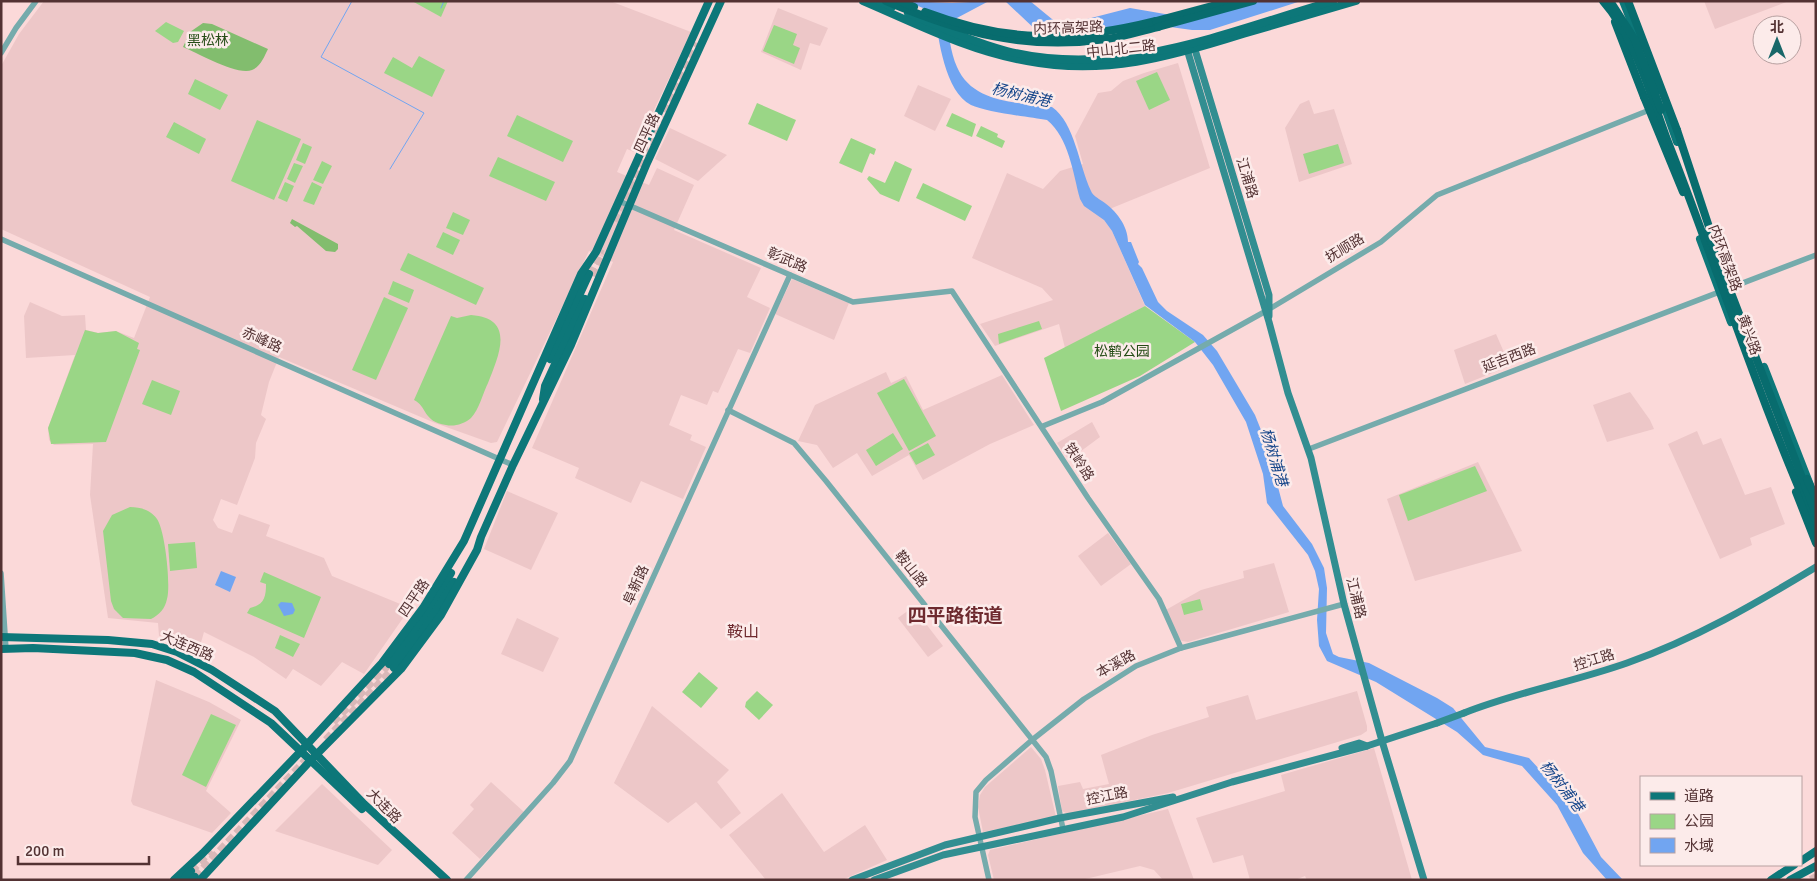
<svg xmlns="http://www.w3.org/2000/svg" width="1817" height="881" font-family="Signika,'Noto Sans SC',sans-serif">
	<style>
		.built { fill: #edc7c8 }
		.green { fill: #9ad686 }
		.forest { fill: #82bd6e }
		.water { fill: #71a5f1 }
		.lines { fill: none; stroke-linecap: round; stroke-linejoin: round }
		.stream { stroke: #71a5f1; stroke-width: 1 }
		.primary-tunnel { stroke: #d9b8b8; stroke-width: 8; stroke-dasharray: 8 4; stroke-linecap: butt }
		.trunk-tunnel { stroke: #d9b8b8; stroke-width: 8; stroke-dasharray: 8 4; stroke-linecap: butt }
		.tertiary { stroke: #75abac; stroke-width: 5.5 }
		.secondary { stroke: #328e91; stroke-width: 7 }
		.primary { stroke: #0d7779; stroke-width: 8 }
		.trunk { stroke: #086c6e; stroke-width: 8 }
		.secondary-bridge { stroke: #328e91; stroke-width: 7 }
		.trunk-bridge { stroke: #086c6e; stroke-width: 8 }
		.labels { text-anchor: middle; dominant-baseline: central; stroke-width: 5; stroke-linejoin: round; paint-order: stroke }
		.street-label { font-size: 14px; fill: #533233; stroke: #fcebea }
		.park-label { font-size: 14px; fill: #254c16; stroke: #fcebea }
		.water-label { font-size: 15px; font-style: italic; fill: #16468a; stroke: #fcebea }
		.quarter-label { font-size: 16px; fill: #6e2a2f; stroke: #fcebea }
		.district-label { font-size: 19px; font-weight: bold; fill: #6e2a2f; stroke: #fcebea }
	</style>
	<rect width="100%" height="100%" fill="#fbd9d9"/>
	<g class="built">
		<polygon points="44,1 610,1 691,32 634,152 627,149 617,172 649,185 657,168 694,185 674,230 761,268 747,297 770,308 750,353 738,349 718,393 713,391 707,405 681,395 669,425 692,435 690,440 706,447 683,499 641,481 631,503 575,478 579,468 532,448 613,262 589,251 497,442 491,443 435,423 279,357 269,382 261,415 266,419 256,443 255,458 237,505 221,499 213,520 218,528 232,533 239,514 270,525 266,536 324,558 332,576 410,608 364,674 342,662 321,686 293,669 286,679 254,657 204,632 200,646 166,635 159,636 158,623 108,618 90,495 93,444 54,445 49,440 48,428 75,355 26,358 24,316 30,302 62,316 85,315 86,330 98,333 116,331 134,338 150,297 1,229 1,66 19,34"/>
		<polygon points="1704,1 1789,1 1715,29"/>
		<polygon points="778,8 828,28 820,46 810,43 801,70 761,52"/>
		<polygon points="1178,63 1210,168 1112,208 1104,220 1112,231 1145,306 1065,348 1059,324 995,346 980,324 1053,300 1042,288 972,258 1007,173 1043,189 1060,171 1083,164 1075,136 1098,93 1111,91 1123,81 1144,73"/>
		<polygon points="918,85 951,99 935,131 904,116"/>
		<polygon points="1309,100 1314,114 1334,109 1352,164 1299,182 1285,128 1300,104"/>
		<polygon points="670,128 727,155 698,181 655,159"/>
		<polygon points="792,279 849,303 834,340 775,314"/>
		<polygon points="1496,334 1510,366 1465,384 1454,350"/>
		<polygon points="886,372 891,383 906,376 923,410 1002,375 1034,425 990,444 923,480 909,455 872,476 857,453 833,468 817,445 798,441 815,405"/>
		<polygon points="1630,392 1650,420 1654,429 1607,442 1593,405"/>
		<polygon points="1092,422 1100,437 1069,460 1057,443"/>
		<polygon points="1697,431 1703,445 1721,438 1745,495 1771,487 1785,524 1750,538 1752,545 1720,559 1668,444"/>
		<polygon points="1478,462 1522,551 1415,581 1387,499"/>
		<polygon points="507,491 558,513 531,570 484,549"/>
		<polygon points="1108,533 1131,564 1101,586 1078,556"/>
		<polygon points="1274,563 1289,612 1188,642 1182,641 1179,638 1164,611 1201,590 1244,578 1243,571"/>
		<polygon points="913,607 943,646 928,657 898,618"/>
		<polygon points="517,618 559,638 543,672 501,654"/>
		<polygon points="156,680 209,702 241,720 206,791 231,813 212,833 133,805 131,801"/>
		<polygon points="1357,691 1367,726 1367,731 1361,735 1168,793 1068,814 1062,811 1058,786 1080,782 1083,789 1109,784 1101,755 1152,735 1209,717 1206,707 1248,695 1256,720"/>
		<polygon points="652,706 729,770 717,782 741,813 721,829 696,802 668,823 614,783"/>
		<polygon points="1031,747 1041,759 1045,770 1056,817 983,832 978,807 980,795 985,787"/>
		<polygon points="1374,748 1412,880 1307,880 1305,876 1295,880 1250,880 1243,855 1213,863 1196,818 1285,791 1281,775"/>
		<polygon points="491,782 524,812 480,859 452,833 474,809 470,805"/>
		<polygon points="322,784 392,850 378,865 275,831"/>
		<polygon points="782,793 824,852 865,825 887,860 842,880 766,880 729,835"/>
		<polygon points="1168,809 1194,880 1163,880 1154,870 1140,866 1081,880 994,880 988,855 990,850"/>
	</g>
	<g class="green">
		<polygon points="412,1 448,1 441,17"/>
		<polygon points="166,22 184,31 178,42 173,43 155,31"/>
		<polygon points="774,25 797,34 793,45 800,48 794,64 763,51"/>
		<polygon points="419,56 445,70 432,97 384,73 393,57 412,68"/>
		<polygon points="1157,72 1170,100 1149,110 1136,81"/>
		<polygon points="195,79 228,95 220,110 188,94"/>
		<polygon points="757,103 796,120 787,141 748,124"/>
		<polygon points="952,113 976,124 972,137 946,126"/>
		<polygon points="517,115 573,141 563,162 507,136"/>
		<polygon points="257,120 301,139 274,200 231,181"/>
		<polygon points="174,122 206,139 199,154 166,137"/>
		<polygon points="981,126 998,134 997,137 1005,141 1002,148 976,136"/>
		<polygon points="851,138 876,149 874,155 870,153 862,173 839,163"/>
		<polygon points="303,143 312,147 305,164 296,160"/>
		<polygon points="1338,144 1344,163 1309,174 1303,154"/>
		<polygon points="498,157 555,182 546,201 489,176"/>
		<polygon points="322,161 332,166 323,184 313,180"/>
		<polygon points="895,161 912,169 899,202 880,194 867,179 869,176 885,183"/>
		<polygon points="294,163 303,166 295,183 287,179"/>
		<polygon points="285,182 294,186 287,202 278,198"/>
		<polygon points="312,182 322,187 314,205 303,201"/>
		<polygon points="923,183 972,206 965,221 916,198"/>
		<polygon points="453,212 470,220 463,235 446,228"/>
		<polygon points="443,232 460,240 453,255 436,247"/>
		<polygon points="408,253 484,288 476,305 400,270"/>
		<polygon points="393,281 414,290 409,303 388,294"/>
		<polygon points="384,297 408,308 376,380 352,370"/>
		<polygon points="1145,306 1195,342 1140,376 1061,411 1044,358"/>
		<path d="M471,315C517,318 498,357 488,383C483,393 479,410 471,418C464,424 454,427 446,425C423,422 427,406 414,400L451,316L457,318Z"/>
		<polygon points="1039,321 1042,329 999,344 998,334"/>
		<polygon points="85,330 98,333 116,331 139,343 137,349 140,350 106,442 51,444 48,428"/>
		<polygon points="904,379 936,436 909,451 877,393"/>
		<polygon points="152,380 180,391 171,415 142,404"/>
		<polygon points="893,433 903,449 876,466 866,450"/>
		<polygon points="928,443 935,455 916,465 909,453"/>
		<polygon points="1475,466 1487,491 1408,521 1399,495"/>
		<path d="M130,507C140,507 151,510 157,519C165,530 171,586 167,599C165,609 159,615 151,619L123,618L114,609L111,601L103,531L112,515Z"/>
		<polygon points="195,542 197,568 170,571 168,544"/>
		<path d="M264,572L321,597L304,638L247,613L250,608C264,605 266,597 266,584L260,582Z"/>
		<polygon points="1200,599 1203,610 1184,615 1181,604"/>
		<polygon points="280,635 300,644 293,657 275,648"/>
		<polygon points="699,672 718,688 701,708 682,692"/>
		<polygon points="757,691 773,705 759,720 745,707 746,702"/>
		<polygon points="211,714 236,725 206,787 182,775"/>
	</g>
	<g class="forest">
		<path d="M203,23L212,24L268,49C264,57 261,66 252,70C237,76 198,53 183,47L190,32Z"/>
		<polygon points="292,219 338,244 338,249 335,252 326,251 297,226 295,227 290,223"/>
	</g>
	<g class="water">
		<path d="M906,1L952,3L989,1L955,19L946,17C949,33 950,52 957,67C973,104 1018,102 1052,107C1075,123 1079,166 1091,191C1093,196 1098,198 1102,201C1116,210 1128,226 1128,242H1131L1139,262L1138,264L1142,268L1158,302L1167,311L1203,335L1217,351L1255,415L1267,445L1283,506L1312,544L1324,568L1327,588L1326,633L1333,654L1339,657L1369,663L1437,698L1453,708L1485,747L1529,758L1575,808L1601,857L1623,880H1607L1583,853L1557,805L1522,766L1483,755L1457,732L1376,682L1327,661L1319,646L1317,620L1319,589L1315,571L1308,555L1267,503L1263,474L1246,422L1213,365L1195,342L1145,305L1112,231L1104,220L1084,206L1080,199C1073,173 1069,138 1047,120C1029,117 986,112 971,105C945,92 938,38 935,13Z"/>
		<polygon points="1005,1 1030,1 1058,24 1064,25 1130,8 1194,19 1261,1 1301,1 1210,30 1192,30 1156,25 1045,35 1038,32"/>
		<polygon points="221,571 236,577 230,592 215,585"/>
		<polygon points="281,602 292,603 295,610 293,614 284,616 278,605"/>
	</g>
	<g class="lines">
		<g class="stream">
			<polyline points="352,1 321,57 424,113 390,169"/>
			<polyline points="441,8 444,1"/>
		</g>
		<g class="primary-tunnel">
			<polyline points="614,221 695,42"/>
			<polyline points="589,274 601,249"/>
			<polyline points="595,277 605,254"/>
			<polyline points="333,722 389,664"/>
			<polyline points="326,740 394,668"/>
			<polyline points="191,871 211,850"/>
			<polyline points="195,877 305,761"/>
		</g>
		<polyline class="trunk-tunnel" points="1811,880 1816,877"/>
		<g class="tertiary">
			<polyline points="1,53 16,28 36,1"/>
			<polyline points="619,201 853,302 952,291 1088,498 1159,599 1181,648"/>
			<polyline points="1,239 513,465"/>
			<polyline points="728,410 794,443 826,481 1046,757 1051,771 1063,829"/>
			<polyline points="1043,426 1102,402 1266,311 1381,242 1437,195 1652,109"/>
			<polyline points="1309,449 1816,255"/>
			<polyline points="1,573 6,649"/>
			<polyline points="466,880 553,783 570,761 790,275"/>
			<polyline points="989,880 975,817 976,792 986,780 1032,740 1084,699 1136,666 1181,648 1344,604"/>
		</g>
		<g class="secondary">
			<polyline points="1193,43 1269,295 1269,316"/>
			<polyline points="1186,46 1269,322 1288,393 1311,458 1344,604 1382,741 1424,880"/>
			<path d="M1464,713C1517,692 1573,682 1627,663C1695,639 1755,604 1816,567"/>
			<polyline points="1342,748 1359,743 1367,746"/>
			<polyline points="852,880 945,845 1060,818 1173,797"/>
			<polyline points="874,880 943,855 1123,817 1232,782 1367,746 1437,723"/>
		</g>
		<g class="primary">
			<path d="M863,1C917,24 969,51 1027,61C1104,76 1170,57 1243,34C1280,23 1318,12 1356,1"/>
			<polyline points="879,1 892,7"/>
			<polyline points="1623,1 1640,44"/>
			<path d="M908,13C940,27 973,42 1007,51C1119,79 1226,32 1333,1"/>
			<polyline points="1648,64 1658,90"/>
			<polyline points="1665,108 1677,142"/>
			<polyline points="1700,239 1731,322"/>
			<polyline points="550,359 589,274"/>
			<polyline points="1764,367 1810,485"/>
			<polyline points="543,399 545,386 585,299"/>
			<polyline points="1,637 108,640 152,644 177,652 212,670 275,711 364,804 447,880"/>
			<polyline points="1,649 33,648 135,653 167,660 194,672 271,723 362,809"/>
			<polyline points="389,664 417,627 451,573"/>
			<polyline points="394,668 425,628 454,582"/>
			<polyline points="1801,861 1816,851"/>
			<polyline points="174,880 203,853 301,751 382,663 423,608 464,541 581,274 596,252 709,1"/>
			<polyline points="183,880 191,871"/>
			<polyline points="192,880 195,877"/>
			<polyline points="200,880 311,760 401,669 441,615 477,550 481,537 513,465 571,345 647,163 721,1"/>
			<polyline points="1771,880 1794,865"/>
			<polyline points="1790,880 1816,866"/>
		</g>
		<g class="trunk">
			<path d="M886,1C959,32 1025,51 1106,39C1123,37 1140,31 1158,27"/>
			<polyline points="900,1 914,7"/>
			<polyline points="1628,1 1677,130"/>
			<path d="M925,12C1007,43 1072,42 1156,21"/>
			<polyline points="1615,22 1644,97"/>
		</g>
		<polyline class="secondary-bridge" points="1437,723 1464,713"/>
		<g class="trunk-bridge">
			<path d="M1603,1C1635,37 1651,97 1668,142C1718,270 1760,402 1816,528"/>
			<polyline points="1610,1 1635,40 1661,110"/>
			<polyline points="1156,21 1231,1"/>
			<polyline points="1158,27 1253,1"/>
			<polyline points="1644,97 1683,192"/>
			<polyline points="1677,130 1712,236"/>
			<polyline points="1708,233 1816,514"/>
			<polyline points="1807,479 1816,498"/>
			<polyline points="1796,492 1816,543"/>
		</g>
	</g>
	<g class="labels">
		<g class="street-label">
			<text transform="translate(1068 28) rotate(-2)">内环高架路</text>
			<text transform="translate(1121 49) rotate(-6)">中山北二路</text>
			<text transform="translate(647 133) rotate(-66)">四平路</text>
			<text transform="translate(1247 178) rotate(73)">江浦路</text>
			<text transform="translate(1345 248) rotate(-31)">抚顺路</text>
			<text transform="translate(1725 258) rotate(70)">内环高架路</text>
			<text transform="translate(787 260) rotate(23)">彰武路</text>
			<text transform="translate(1749 335) rotate(70)">黄兴路</text>
			<text transform="translate(262 340) rotate(24)">赤峰路</text>
			<text transform="translate(1509 358) rotate(-21)">延吉西路</text>
			<text transform="translate(1079 462) rotate(57)">铁岭路</text>
			<text transform="translate(911 569) rotate(51)">鞍山路</text>
			<text transform="translate(636 585) rotate(-66)">阜新路</text>
			<text transform="translate(414 598) rotate(-56)">四平路</text>
			<text transform="translate(1356 598) rotate(76)">江浦路</text>
			<text transform="translate(187 646) rotate(23)">大连西路</text>
			<text transform="translate(1594 660) rotate(-17)">控江路</text>
			<text transform="translate(1116 664) rotate(-29)">本溪路</text>
			<text transform="translate(1107 796) rotate(-11)">控江路</text>
			<text transform="translate(384 806) rotate(45)">大连路</text>
		</g>
		<g class="park-label">
			<text x="208" y="40">黑松林</text>
			<text x="1122" y="351">松鹤公园</text>
		</g>
		<g class="water-label">
			<text transform="translate(1021 95) rotate(13)">杨树浦港</text>
			<text transform="translate(1274 457) rotate(73)">杨树浦港</text>
			<text transform="translate(1562 786) rotate(52)">杨树浦港</text>
		</g>
		<g class="quarter-label">
			<text x="743" y="632">鞍山</text>
		</g>
		<g class="district-label">
			<text x="955" y="616">四平路街道</text>
		</g>
	</g>
	<rect width="1817" height="881" fill="none" stroke="#533233" stroke-width="5"/>
	<rect x="1640" y="776" width="162" height="90" fill="#fcebea" stroke="#b8a1a1"/>
	<rect x="1650" y="792" width="25" height="8" fill="#0d7779" stroke="#b8a1a1"/>
	<text x="1684" y="801" font-size="15" fill="#533233">道路</text>
	<rect x="1650" y="814" width="25" height="15" fill="#9ad686" stroke="#b8a1a1"/>
	<text x="1684" y="826" font-size="15" fill="#533233">公园</text>
	<rect x="1650" y="838" width="25" height="15" fill="#71a5f1" stroke="#b8a1a1"/>
	<text x="1684" y="851" font-size="15" fill="#533233">水域</text>
	<g transform="translate(1777 40)"><circle r="24" fill="#fcebea" stroke="#b8a1a1"/>
	<path d="M0-4L9 19L0 12L-9 19Z" fill="#196769"/>
	<text y="-8" font-size="14" font-weight="bold" text-anchor="middle" fill="#533233">北</text>
	</g>
	<path d="M18 856v8h131v-8" fill="none" stroke="#533233" stroke-width="2.5"/>
	<text x="25" y="856" font-size="15" fill="#533233" stroke="#fcebea" stroke-width="4" paint-order="stroke">200 m</text>
</svg>
